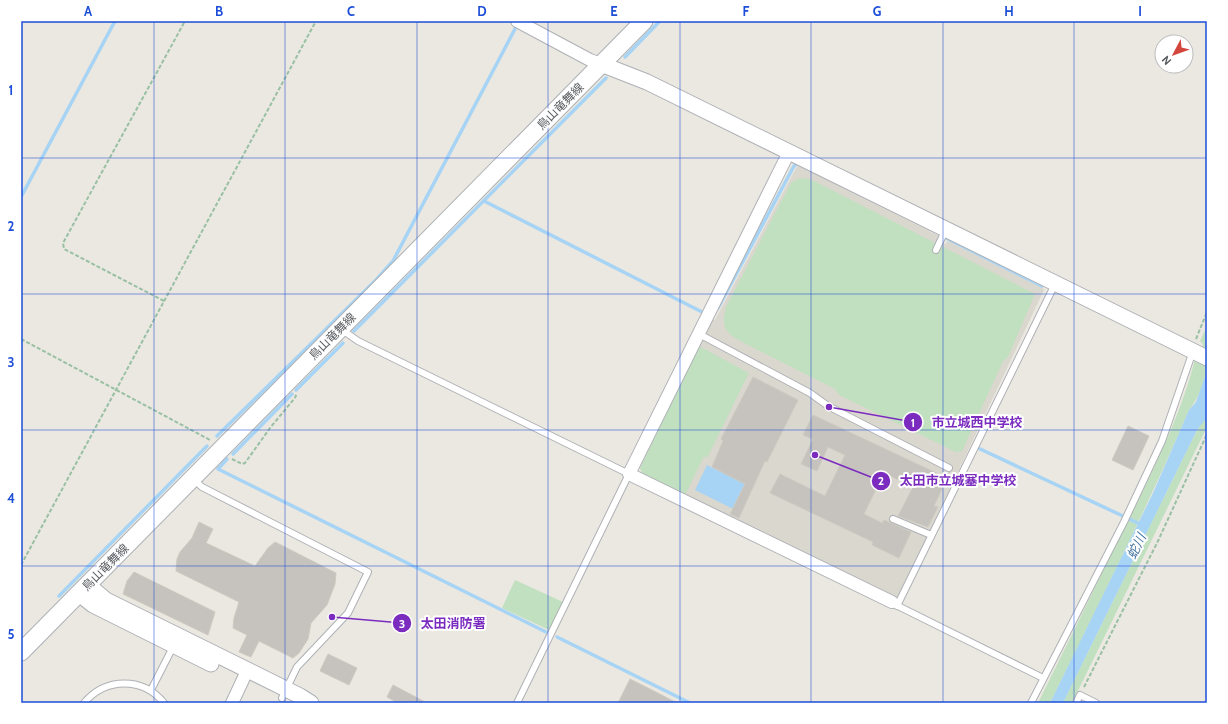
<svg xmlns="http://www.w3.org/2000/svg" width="1228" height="724" font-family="Cabin,'Noto Sans JP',sans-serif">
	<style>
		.education { fill: #dad7cf }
		.green { fill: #c0e0bf }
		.water { fill: #a7d4f5 }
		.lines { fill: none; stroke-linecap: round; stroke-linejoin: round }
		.stream { stroke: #a7d4f5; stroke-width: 3.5 }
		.building { fill: #c6c3be; stroke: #cecac0 }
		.service-casing { stroke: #aeb1b5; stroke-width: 8 }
		.minor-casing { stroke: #aeb1b5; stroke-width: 14 }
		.tertiary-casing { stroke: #aeb1b5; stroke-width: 17 }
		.secondary-casing { stroke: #adb0b5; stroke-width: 19 }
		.path { stroke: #9ac0a4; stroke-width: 2; stroke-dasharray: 4 2; stroke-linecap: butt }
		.service { stroke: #fff; stroke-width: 6 }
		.minor { stroke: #fff; stroke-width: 12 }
		.tertiary { stroke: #fff; stroke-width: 15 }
		.secondary { stroke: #fff; stroke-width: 17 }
		.grid { fill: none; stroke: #1d4ed8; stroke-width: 1; stroke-opacity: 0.55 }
		.labels { text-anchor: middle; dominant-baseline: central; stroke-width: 4; stroke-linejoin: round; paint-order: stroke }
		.street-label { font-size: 12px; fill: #595c60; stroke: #fff }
		.water-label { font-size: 13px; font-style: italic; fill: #4776a4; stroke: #fff }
		.leader { fill: none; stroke: #7b2cbf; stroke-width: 1.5 }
		.callout-dot { fill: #7b2cbf; stroke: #fff; stroke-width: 1.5 }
		.mark-label { font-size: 12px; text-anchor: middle; font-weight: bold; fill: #fff }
		.callout-label { font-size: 13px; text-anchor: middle; font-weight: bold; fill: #7b2cbf; stroke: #fff; stroke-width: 4; stroke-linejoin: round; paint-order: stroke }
		.neatline { fill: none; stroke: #1d4ed8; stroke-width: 1.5 }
		.grid-label { font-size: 13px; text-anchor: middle; font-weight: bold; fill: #1d4ed8 }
	</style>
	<rect width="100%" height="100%" fill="#eae8e1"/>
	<polygon class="education" points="799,166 939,236 938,240 945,244 948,241 1043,288 1044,290 928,535 898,597 893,598 685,495 640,468 712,319 715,320 796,168"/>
	<g class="green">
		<path d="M805,178L814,181L1035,294L1008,357L1003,361L962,451L956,452L839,395L835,389L746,344C727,334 720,329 726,307L791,183L797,179Z"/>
		<path d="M1207,326C1207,358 1210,383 1189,410C1146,510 1098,606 1050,703H1038C1067,645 1095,587 1124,529C1150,477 1181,416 1195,359L1199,360L1203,344L1200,341Z"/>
		<polygon points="699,346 749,373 707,458 704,456 685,495 642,474 640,468"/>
		<polygon points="1207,408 1207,427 1072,703 1063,703 1197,430 1206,417 1205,412"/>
		<polygon points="515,580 563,602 549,630 502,608"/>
	</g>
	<g class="water">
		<polygon points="1207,371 1207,417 1197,430 1063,703 1050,703 1153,493 1189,410 1196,402"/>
		<polygon points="707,465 745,484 733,509 695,490"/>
	</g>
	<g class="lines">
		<g class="stream">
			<polyline points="625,57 660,21"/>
			<polyline points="21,197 115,21"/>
			<polyline points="484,201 704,313"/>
			<polyline points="942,236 1042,286"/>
			<polyline points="718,308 794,166 798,163 801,165"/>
			<polyline points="354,331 606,78"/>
			<polyline points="296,390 343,343"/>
			<polyline points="217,436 377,279 393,261 516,27"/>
			<polyline points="978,448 1142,525"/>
			<polyline points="233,454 292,394"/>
			<polyline points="227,459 218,469 546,632"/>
			<polyline points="59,596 207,446"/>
			<polyline points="557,637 690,703"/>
		</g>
	</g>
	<g class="building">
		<polygon points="753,377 798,400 767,462 765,461 739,518 730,514 745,484 712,467 723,441 721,439"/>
		<polygon points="813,415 947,478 934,506 938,507 928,527 898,516 913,487 884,473 864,514 882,523 884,520 911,532 899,558 872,545 873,542 770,493 780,474 825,496 845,455 828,447 817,471 801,464 813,439 803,435"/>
		<polygon points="1128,426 1149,436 1133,470 1112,460"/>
		<polygon points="199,522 213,529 206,543 255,566 268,548 275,542 336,573 335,584 327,605 311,623 308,639 299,653 293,658 259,641 251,657 239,652 247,635 233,628 234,618 239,602 176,571 177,559 180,552 192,538"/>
		<polygon points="134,572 215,612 208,635 123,594 127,581"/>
		<polygon points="328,654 357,668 349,685 320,671"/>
		<polygon points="630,679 650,689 677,703 618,703"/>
		<polygon points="393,685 427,703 398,703 387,697"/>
	</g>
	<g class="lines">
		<defs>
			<g id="service">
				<polyline points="936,250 946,229"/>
				<polyline points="341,329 358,341 629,474 517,703"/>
				<polyline points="699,334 810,393 828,406 949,468"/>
				<polyline points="193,479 202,487 368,572 348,613 297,667 282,698"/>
				<polyline points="893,519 931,535"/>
				<polyline points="894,604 1043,678"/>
				<polyline points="897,606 1055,284"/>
				<polyline points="151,690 174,645"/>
				<path d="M84,703C106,677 143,677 164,703"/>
				<polyline points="1031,703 1124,522 1162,441 1193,351"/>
				<polyline points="1076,703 1080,695 1096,703"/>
			</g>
			<g id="minor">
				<polyline points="517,21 590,60 601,64"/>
				<polyline points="789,152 629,474 892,602"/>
				<polyline points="232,703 247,671"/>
			</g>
			<g id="tertiary">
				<polyline points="601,64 647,82 1207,358"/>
				<polyline points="87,584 106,600 300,696 311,703"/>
				<polyline points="78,593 93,605 211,664"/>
			</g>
			<polyline id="secondary" points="21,652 644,21"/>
		</defs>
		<use href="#service" class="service-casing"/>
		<use href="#minor" class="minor-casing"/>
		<use href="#tertiary" class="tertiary-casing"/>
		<use href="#secondary" class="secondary-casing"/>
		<g class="path">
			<polyline points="164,301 64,249 63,243 185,21"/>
			<polyline points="21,339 210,440"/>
			<polyline points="1196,339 1207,312"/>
			<polyline points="232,459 242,464 245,463 270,428 294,399 296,396 294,394"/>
			<polyline points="21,565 316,21"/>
			<polyline points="1084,687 1158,541 1207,434"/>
		</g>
		<use href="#service" class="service"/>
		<use href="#minor" class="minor"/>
		<use href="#tertiary" class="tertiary"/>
		<use href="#secondary" class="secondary"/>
	</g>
	<path class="grid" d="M154,21V703M285,21V703M417,21V703M548,21V703M680,21V703M811,21V703M943,21V703M1074,21V703M21,158H1207M21,294H1207M21,430H1207M21,566H1207"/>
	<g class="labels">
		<g class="street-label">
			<text transform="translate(560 106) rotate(-45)">鳥山竜舞線</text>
			<text transform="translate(332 336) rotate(-45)">鳥山竜舞線</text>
			<text transform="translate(105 567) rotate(-45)">鳥山竜舞線</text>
		</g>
		<g class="water-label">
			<text transform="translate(1136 546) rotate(-64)">蛇川</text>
		</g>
	</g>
	<path class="leader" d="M829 407L913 422M815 455L881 481M332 617L402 623"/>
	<g class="callout-dot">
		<circle cx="829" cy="407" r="4"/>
		<circle cx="815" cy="455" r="4"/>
		<circle cx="332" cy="617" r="4"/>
		<circle cx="913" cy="422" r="10"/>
		<circle cx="881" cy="481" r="10"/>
		<circle cx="402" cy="623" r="10"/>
	</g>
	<g class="mark-label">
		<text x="913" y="427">1</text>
		<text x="881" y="485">2</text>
		<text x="402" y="628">3</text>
	</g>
	<g class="callout-label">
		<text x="977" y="427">市立城西中学校</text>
		<text x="958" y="485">太田市立城塞中学校</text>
		<text x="453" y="628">太田消防署</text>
	</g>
	<rect width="1228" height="724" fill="none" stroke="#ffffff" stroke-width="44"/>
	<g transform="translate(1174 54) rotate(229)"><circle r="19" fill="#ffffff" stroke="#bdbebf"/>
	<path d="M0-3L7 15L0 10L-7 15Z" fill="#d4463d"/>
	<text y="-6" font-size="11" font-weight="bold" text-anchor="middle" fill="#595c60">N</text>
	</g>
	<rect x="22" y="22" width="1184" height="680" class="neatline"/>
	<g class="grid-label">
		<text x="88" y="16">A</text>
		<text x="219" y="16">B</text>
		<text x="351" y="16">C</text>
		<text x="482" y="16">D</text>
		<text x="614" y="16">E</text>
		<text x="746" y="16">F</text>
		<text x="877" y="16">G</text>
		<text x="1009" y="16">H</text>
		<text x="1140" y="16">I</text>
		<text x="11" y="95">1</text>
		<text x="11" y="231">2</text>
		<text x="11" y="367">3</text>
		<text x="11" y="503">4</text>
		<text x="11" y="639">5</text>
	</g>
</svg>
